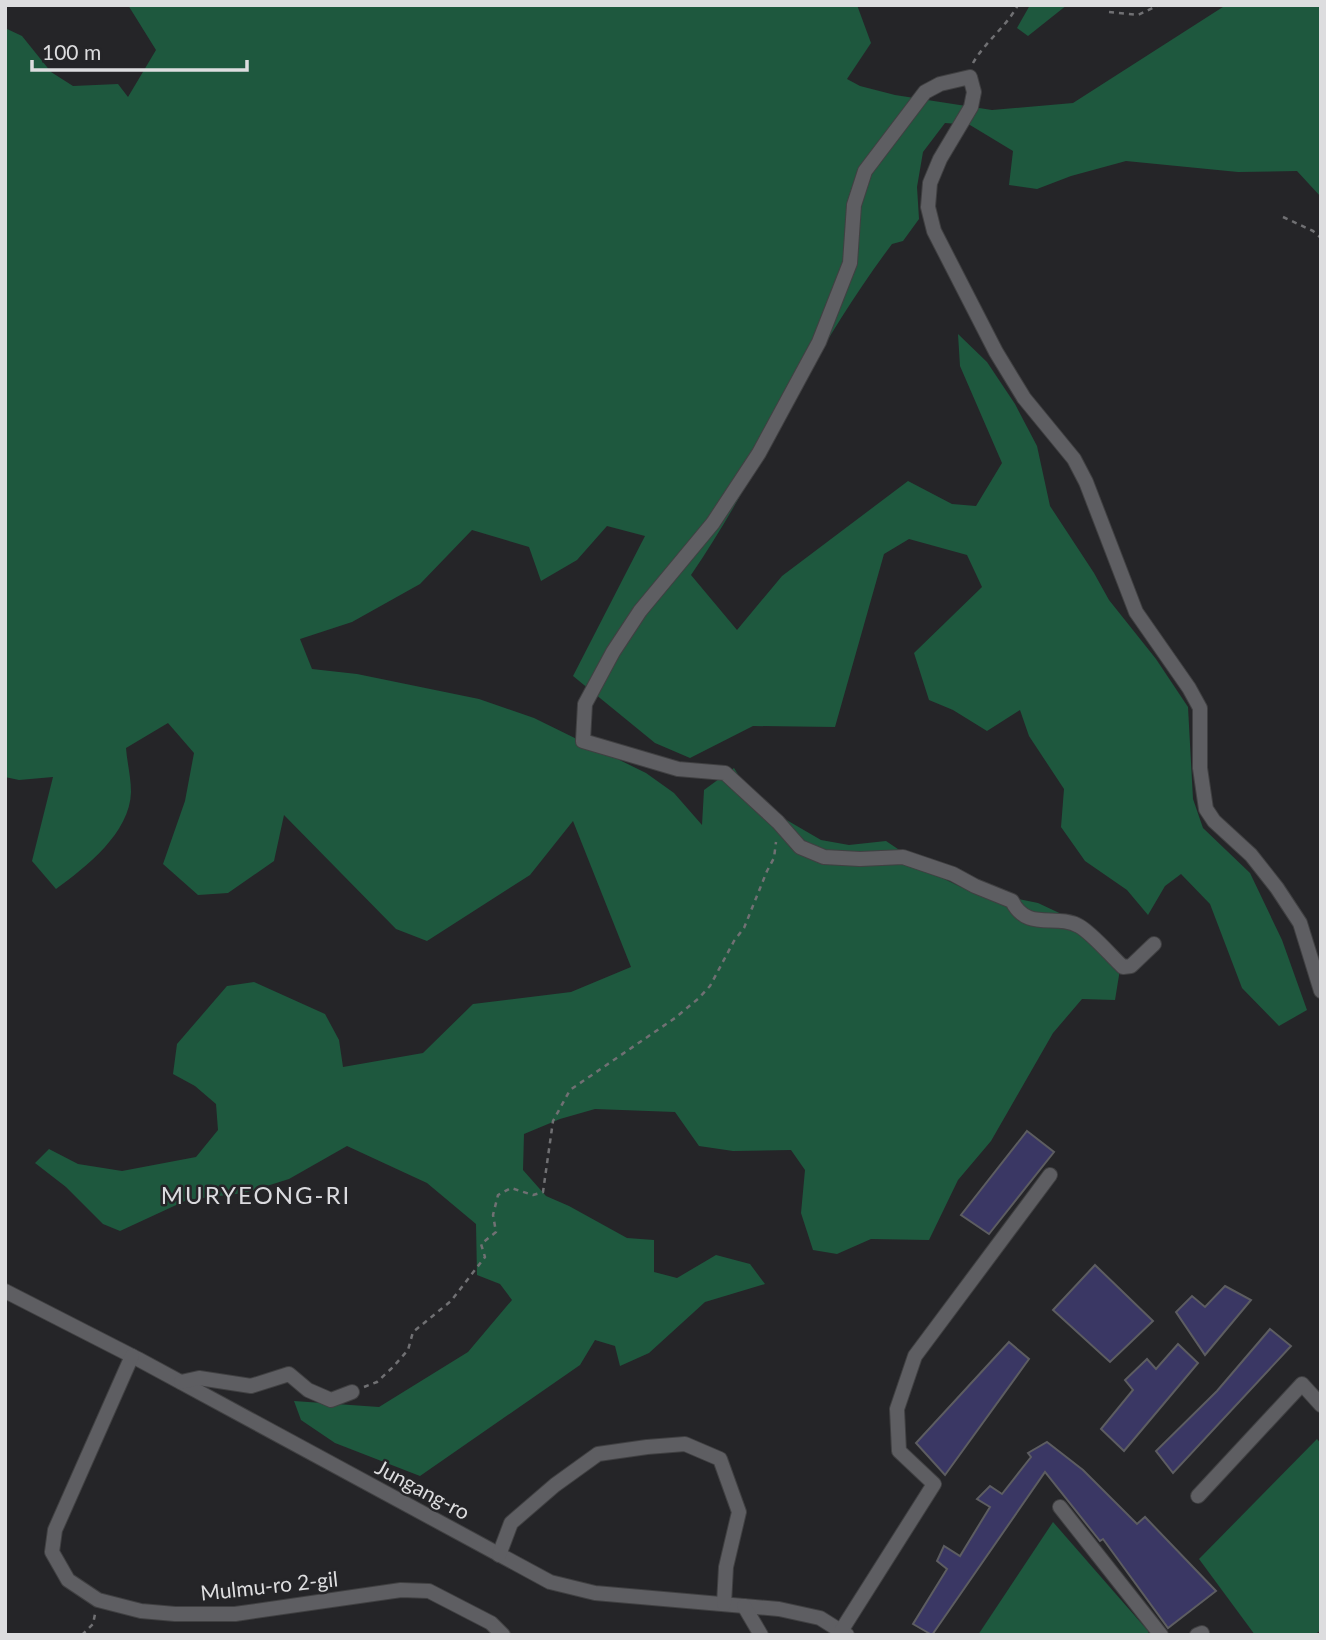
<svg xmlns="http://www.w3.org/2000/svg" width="1326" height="1640" font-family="Lato,sans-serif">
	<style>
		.green { fill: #1e583e }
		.building { fill: #3a3764; stroke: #5d5d61; stroke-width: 2 }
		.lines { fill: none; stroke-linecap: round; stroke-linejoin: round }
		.minor-casing { stroke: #404042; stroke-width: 16 }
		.path { stroke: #707073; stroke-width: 2.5; stroke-dasharray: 5 5; stroke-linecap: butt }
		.minor { stroke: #5e5e62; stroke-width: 14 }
		.labels { text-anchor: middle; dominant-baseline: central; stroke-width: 5; stroke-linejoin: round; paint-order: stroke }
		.street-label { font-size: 21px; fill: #dddddf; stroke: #252528 }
		.quarter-label { font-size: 24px; letter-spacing: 2px; fill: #dbdbdf; stroke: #252528 }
	</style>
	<rect width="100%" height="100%" fill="#252528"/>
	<g class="green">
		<path d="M128,5H857L871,43L847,79L860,86L895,95L992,110L1073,103L1226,5H1321V197L1297,171L1238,172L1126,161L1071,176L1037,189L1009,185L1013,151L970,125L945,123L923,152L917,187L919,219L903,241L892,244C859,288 829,336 802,384C766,448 733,514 691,575L737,630L782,576L908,481L952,504L976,506L1002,463L960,366L958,334L987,362L1015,404L1037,446L1050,506L1094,573L1109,600L1156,659L1188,707L1193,799L1203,828L1250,873L1282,940L1307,1010L1279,1026L1242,988L1210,904L1181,874L1165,886L1148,915L1127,890L1085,861L1061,827L1064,789L1029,736L1020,710L987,731L953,710L929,700L914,653L982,587L967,555L909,539L884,554L835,727L753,726L690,758L655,743L573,676L645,536L607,526L577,560L541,581L529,547L472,530L420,584L352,622L300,639L312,669L357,674L479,699L534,718L646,773L674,793L702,825L704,790L734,768L754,801L821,840L849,845L886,841L938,876L961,887L1038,903L1070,918L1121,963L1115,1000L1082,999L1053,1033L991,1141L958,1180L929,1240L871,1239L837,1254L813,1250L801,1213L805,1170L791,1150L733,1151L699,1146L675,1112L595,1109L560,1119L524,1134L523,1170L546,1196L569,1206L627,1238L654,1240V1272L677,1278L716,1255L750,1264L765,1284L705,1302L649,1353L620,1366L615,1346L595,1340L580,1365L420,1476L335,1443L301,1420L294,1401L379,1407L468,1352L512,1300L500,1284L477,1275L476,1224L427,1183L347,1146L289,1179L244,1193L187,1200L120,1231L103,1224L66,1187L35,1163L49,1149L78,1164L122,1171L196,1157L218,1130L216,1104L195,1086L173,1074L177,1044L227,986L254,982L325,1014L339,1040L343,1067L423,1053L473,1004L571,992L631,967L573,821L530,875L427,941L396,929L284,815L274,861L228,893L198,895L163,864L185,801L194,753L168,723L126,748C127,762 131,777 131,792C130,833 86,867 56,889L32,861L53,777L19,780L5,777V28L22,36L51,72L73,86L118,84L128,97L156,50Z"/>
		<polygon points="1030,5 1067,5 1028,36 1017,28"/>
		<polygon points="1317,1439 1321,1444 1321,1630 1314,1635 1255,1635 1199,1559"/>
		<polygon points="1053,1522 1149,1632 1146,1635 978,1635"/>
	</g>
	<g class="building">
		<polygon points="1027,1131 1054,1152 989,1234 961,1215"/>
		<polygon points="1095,1265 1153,1321 1110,1362 1053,1310"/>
		<polygon points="1225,1286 1251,1300 1205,1355 1176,1312 1192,1296 1205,1307"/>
		<polygon points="1270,1329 1291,1346 1173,1473 1156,1451 1217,1391"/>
		<polygon points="1009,1342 1029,1359 945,1475 916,1443"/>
		<polygon points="1178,1344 1198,1363 1124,1451 1101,1429 1133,1390 1125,1380 1147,1359 1156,1369"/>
		<polygon points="1047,1442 1083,1470 1137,1524 1145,1517 1216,1591 1168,1628 1103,1539 1100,1541 1045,1472 932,1635 913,1624 947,1569 937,1561 944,1546 960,1556 990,1507 977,1499 990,1486 1002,1494 1031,1457 1028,1453"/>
	</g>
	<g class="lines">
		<defs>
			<g id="minor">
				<path d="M1154,944L1131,966L1123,967C1112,957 1092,933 1079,926C1056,913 1027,932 1012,901L975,886L953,874L903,857L860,859L824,857L800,847L778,822L725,773L678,769L583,741L585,704L613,652L640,611L713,523L759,453L819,342L850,263L854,205L865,171L925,92L940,84L970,77L974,92L971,107L940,159L930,183L928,207L934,231L996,352L1024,398L1074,459L1086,482L1136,612L1189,688L1200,708V768L1206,809L1214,821L1251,855L1277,888L1300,923L1321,991"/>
				<polyline points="5,1291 138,1359 550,1582 595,1593 779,1609 820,1618 847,1635"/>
				<polyline points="132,1356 55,1530 52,1552 68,1580 98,1600 141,1611 175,1614 235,1614 401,1590 429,1591 491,1623 503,1635"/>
				<polyline points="181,1382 199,1378 251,1386 289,1374 308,1390 331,1400 352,1392"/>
				<polyline points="1198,1496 1302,1384 1321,1405"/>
				<polyline points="1060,1507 1161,1635"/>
				<polyline points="499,1555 511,1523 555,1485 598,1454 647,1447 685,1444 720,1459 739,1512 726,1567 724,1604"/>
				<polyline points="744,1606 761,1635"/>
				<polyline points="841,1631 934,1484 899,1451 897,1409 915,1356 1050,1175"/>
				<polyline points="1197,1635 1202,1633"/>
			</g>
		</defs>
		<use href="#minor" class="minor-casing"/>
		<g class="path">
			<polyline points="1109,12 1138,15 1159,5"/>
			<path d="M973,63C985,42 1006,27 1018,5"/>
			<polyline points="1283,217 1313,231 1321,238"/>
			<polyline points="364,1387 377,1382 393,1367 408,1350 413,1332 451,1301 485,1257 481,1244 496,1232 493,1215 498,1195 511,1188 533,1195 543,1192 553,1121 570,1090 675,1018 699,998 710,986 734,941 744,928 767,871 774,858 776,842"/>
			<polyline points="82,1635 93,1624 95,1614"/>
		</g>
		<use href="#minor" class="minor"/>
	</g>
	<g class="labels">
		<g class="street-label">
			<text transform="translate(423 1489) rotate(28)">Jungang-ro</text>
			<text transform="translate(269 1585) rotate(-6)">Mulmu-ro 2-gil</text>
		</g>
		<g class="quarter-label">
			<text x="256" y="1194">MURYEONG-RI</text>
		</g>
	</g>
	<rect width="1326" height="1640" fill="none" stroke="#dddddf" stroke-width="14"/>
	<path d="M32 60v10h215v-10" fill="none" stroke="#dddddf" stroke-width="3.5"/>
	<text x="42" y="60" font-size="21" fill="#dddddf" stroke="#252528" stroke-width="5" paint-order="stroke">100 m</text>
</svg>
